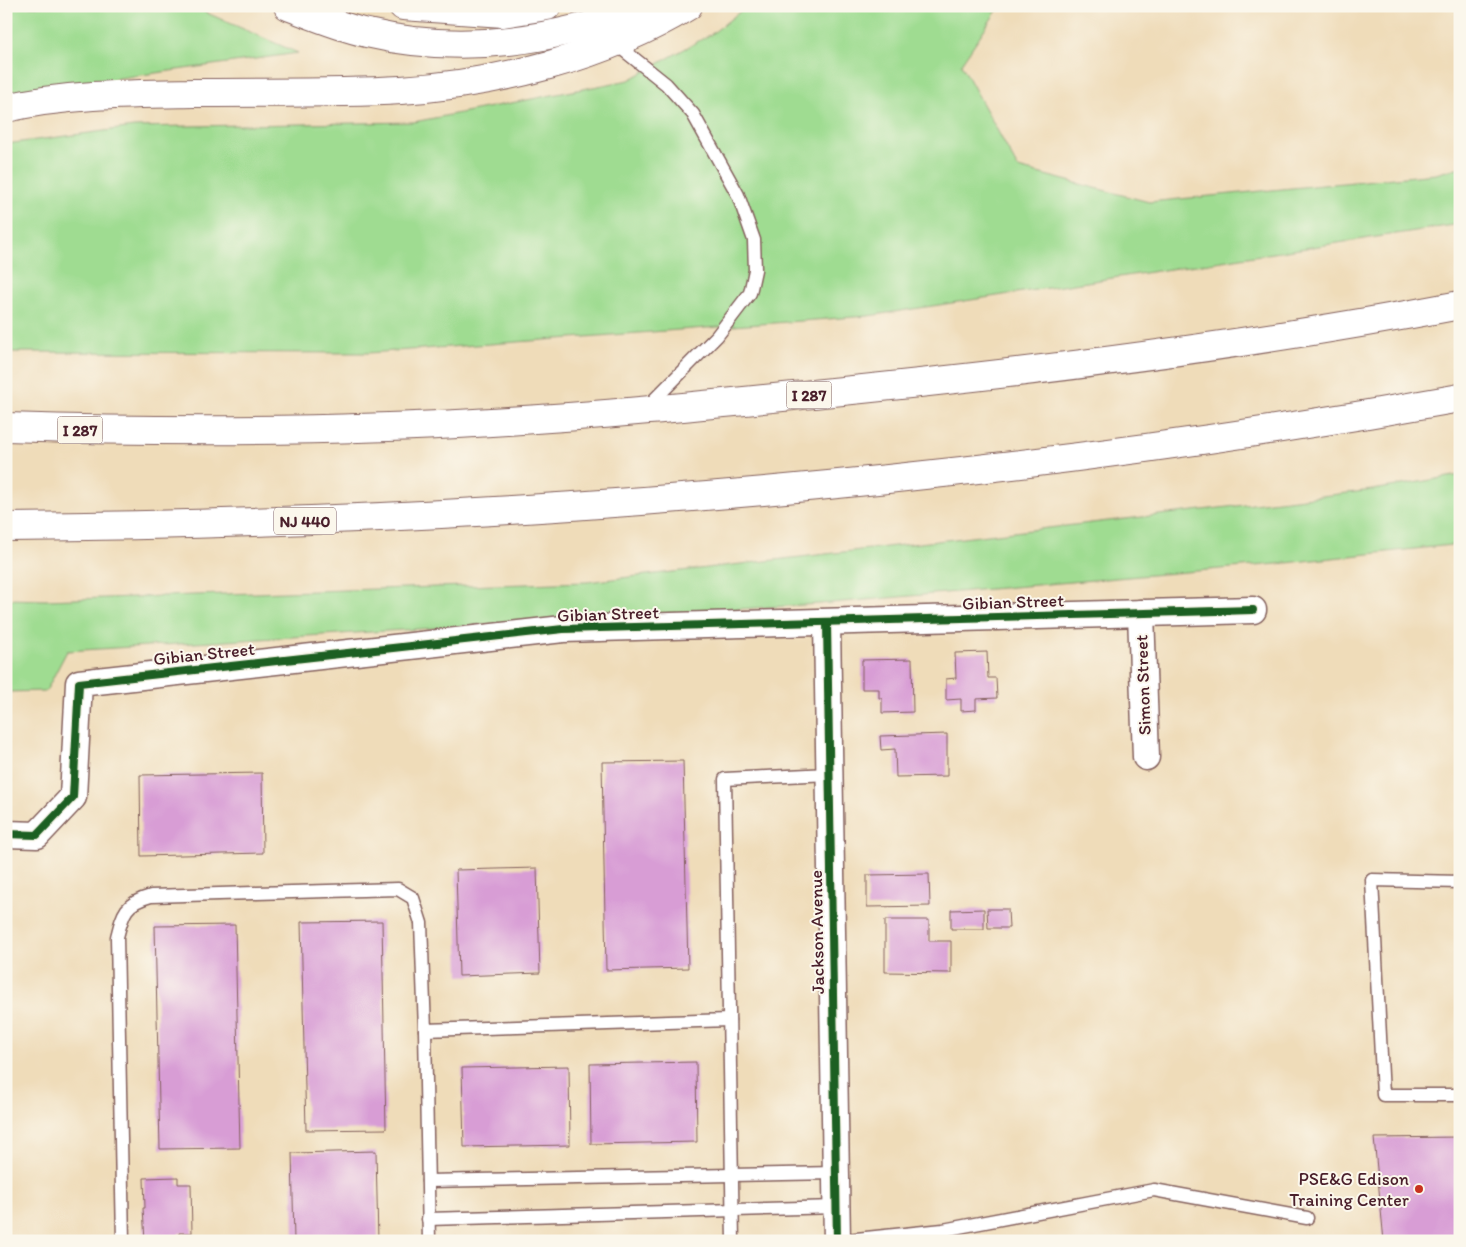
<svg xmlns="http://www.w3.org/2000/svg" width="1466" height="1247" font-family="Itim,sans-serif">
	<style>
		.green { fill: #9fdc91; stroke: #747e5e }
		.building { fill: #d89dd5 }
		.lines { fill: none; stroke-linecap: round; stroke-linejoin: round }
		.service-casing { stroke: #84615d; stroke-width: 15 }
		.minor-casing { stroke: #84615d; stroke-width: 29 }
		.motorway-casing { stroke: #84615d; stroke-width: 30 }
		.service { stroke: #fff; stroke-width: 12 }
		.minor { stroke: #fff; stroke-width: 26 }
		.motorway { stroke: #fff; stroke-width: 28 }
		.cycleway-casing { stroke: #fbf7ec; stroke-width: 11 }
		.cycleway { stroke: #1b5e20; stroke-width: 8 }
		.poi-dot { fill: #c8321e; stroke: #fbf7ec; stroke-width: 2 }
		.labels { text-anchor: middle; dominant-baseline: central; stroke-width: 4; stroke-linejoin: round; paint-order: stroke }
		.shield { fill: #fbf7ec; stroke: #7f6065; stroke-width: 1 }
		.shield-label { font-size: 16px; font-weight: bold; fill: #4a1f2b }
		.street-label { font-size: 18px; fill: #4a1f2b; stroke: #fbf7ec }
		.poi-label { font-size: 18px; fill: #4a1f2b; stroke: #fbf7ec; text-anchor: end }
	</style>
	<rect width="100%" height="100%" fill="#fbf7ec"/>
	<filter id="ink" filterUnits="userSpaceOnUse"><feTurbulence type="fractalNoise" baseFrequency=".02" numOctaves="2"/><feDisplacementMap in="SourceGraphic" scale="10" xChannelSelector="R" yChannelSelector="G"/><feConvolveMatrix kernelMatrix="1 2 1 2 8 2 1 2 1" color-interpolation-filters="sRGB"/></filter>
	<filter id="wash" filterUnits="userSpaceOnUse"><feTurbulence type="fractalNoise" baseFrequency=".0096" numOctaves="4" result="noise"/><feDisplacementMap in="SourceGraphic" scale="20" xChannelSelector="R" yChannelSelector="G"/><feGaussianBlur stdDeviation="1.12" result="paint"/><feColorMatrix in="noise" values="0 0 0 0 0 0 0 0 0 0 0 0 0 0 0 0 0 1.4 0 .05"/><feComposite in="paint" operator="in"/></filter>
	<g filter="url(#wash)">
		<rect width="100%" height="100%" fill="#efdcb9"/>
		<g class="green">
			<polygon points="6,6 191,6 298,53 6,94"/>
			<polygon points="747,6 1000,6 961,64 1018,168 1149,202 1436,174 1460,167 1460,224 868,316 368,353 6,352 6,144 134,127 414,122 629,80 713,33"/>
			<polygon points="1460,475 1460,544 1277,564 819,604 67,651 46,691 6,692 6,599 45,600 587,582 1373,490"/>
		</g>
		<g id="blocks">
			<g class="building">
				<polygon points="987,652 988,678 996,678 997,698 976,699 976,710 961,711 961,699 946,700 946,679 956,678 955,653"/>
				<polygon points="912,659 913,712 882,713 882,698 879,698 879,689 862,689 862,660"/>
				<polygon points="947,734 947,776 896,777 895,749 881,750 880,736"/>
				<polygon points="683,761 688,968 606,970 602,762"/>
				<polygon points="262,773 263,853 141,856 140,775"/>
				<polygon points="537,868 540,973 459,976 456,870"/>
				<polygon points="929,874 930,906 867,907 867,875"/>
				<polygon points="984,909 984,929 951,929 951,910"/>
				<polygon points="987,909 1008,909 1009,928 988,928"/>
				<polygon points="885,920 929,920 929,941 951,941 951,973 885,972"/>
				<polygon points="382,921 386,1129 306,1130 301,922"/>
				<polygon points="235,925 240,1148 160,1149 155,926"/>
				<polygon points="696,1062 697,1142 591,1144 590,1064"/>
				<polygon points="569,1066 570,1145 464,1147 462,1068"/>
				<polygon points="1460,1137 1460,1241 1384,1241 1374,1138"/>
				<polygon points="376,1151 378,1241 294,1241 292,1153"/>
				<polygon points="178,1177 178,1184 191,1184 192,1233 179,1233 179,1241 145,1241 143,1208 145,1208 144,1178"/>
			</g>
		</g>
	</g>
	<g filter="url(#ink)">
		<use href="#blocks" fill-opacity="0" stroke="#84615d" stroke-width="1"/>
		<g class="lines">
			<defs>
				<g id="service">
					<polyline points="616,44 666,84 693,114 738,195 754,240 755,270 750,293 717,336 647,407"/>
					<polyline points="1460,882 1372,880 1383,1095 1460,1095"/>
					<polyline points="425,1030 429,1241"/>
					<polyline points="428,1181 836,1173"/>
					<polyline points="428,1219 836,1207"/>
					<path d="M123,1241L117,937C123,913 125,903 151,896L398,889L413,898L421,923L425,1030L729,1020"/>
					<polyline points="733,1241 725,779 829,774"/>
					<polyline points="837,1241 943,1230 1154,1190 1307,1218"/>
				</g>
				<g id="minor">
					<polyline points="1141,613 1146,757"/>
					<polyline points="827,623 837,1241"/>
					<polyline points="6,834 37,835 73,797 79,683 563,629 1253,610"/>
				</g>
				<g id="motorway">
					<path d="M288,6C314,16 340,27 367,33C465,56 557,40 650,6"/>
					<polyline points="403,6 503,13 547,6"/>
					<path d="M6,108C67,94 131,94 194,93C263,92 332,94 401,90C498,84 605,57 688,6"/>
					<path d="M6,427C168,432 329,432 491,422C598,416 705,405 813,394C1029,373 1246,346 1460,305"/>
					<path d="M6,527C493,523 980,485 1460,398"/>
				</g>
			</defs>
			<use href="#service" class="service-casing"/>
			<use href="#minor" class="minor-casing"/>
			<use href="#motorway" class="motorway-casing"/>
			<use href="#service" class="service"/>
			<use href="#minor" class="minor"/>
			<use href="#motorway" class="motorway"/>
			<defs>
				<g id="cycleway">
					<polyline points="827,623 837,1241"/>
					<polyline points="6,834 37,835 73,797 79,683 563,629 1253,610"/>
				</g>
			</defs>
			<use href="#cycleway" class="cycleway-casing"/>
			<use href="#cycleway" class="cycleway"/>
		</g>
	</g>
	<circle class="poi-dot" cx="1419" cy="1189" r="5"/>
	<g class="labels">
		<g class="shield">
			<rect x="786.5" y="381.5" width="45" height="27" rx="4"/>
			<rect x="57.5" y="416.5" width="45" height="27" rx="4"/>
			<rect x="274" y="507.5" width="62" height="27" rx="4"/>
		</g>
		<g class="shield-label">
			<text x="809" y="395">I 287</text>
			<text x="80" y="430">I 287</text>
			<text x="305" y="521">NJ 440</text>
		</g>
		<g class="street-label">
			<text transform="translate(1013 602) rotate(-2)">Gibian Street</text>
			<text transform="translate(608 614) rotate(-2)">Gibian Street</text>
			<text transform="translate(204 654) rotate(-6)">Gibian Street</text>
			<text transform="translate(1143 685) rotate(-92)">Simon Street</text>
			<text transform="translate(817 932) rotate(-91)">Jackson Avenue</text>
		</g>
		<g class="poi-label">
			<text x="1409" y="1179">PSE&amp;G Edison<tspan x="1409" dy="21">Training Center</tspan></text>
		</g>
	</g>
	<rect width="1466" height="1247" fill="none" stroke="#fbf7ec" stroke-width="25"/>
</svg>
